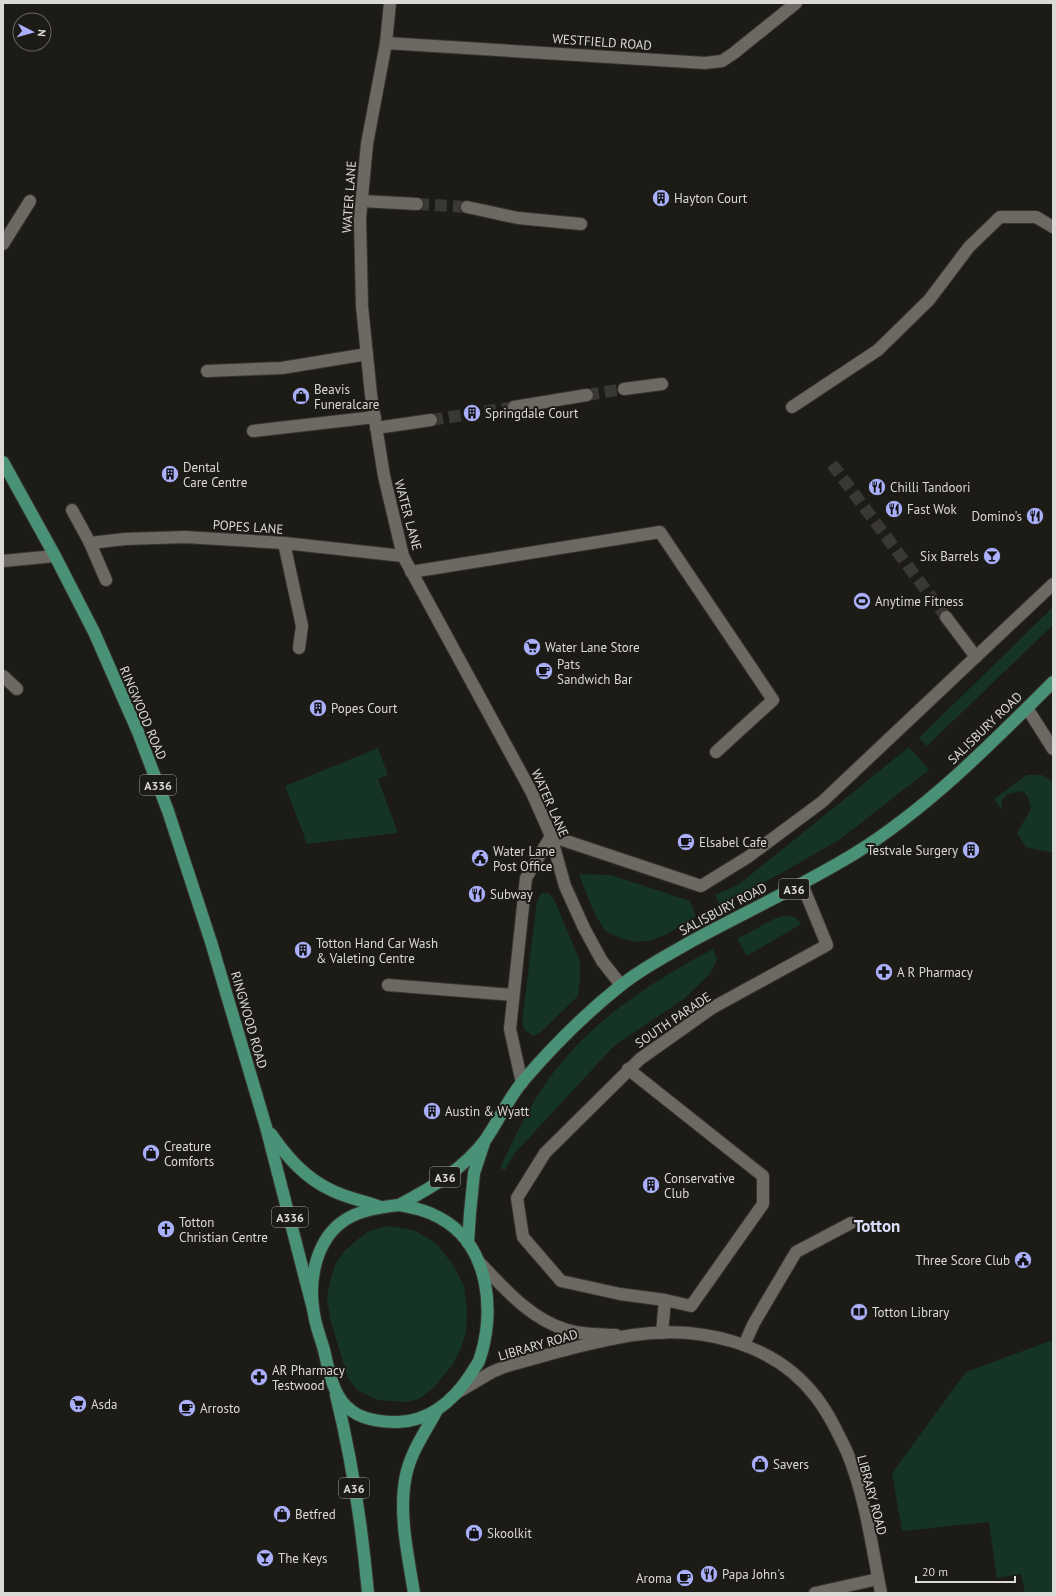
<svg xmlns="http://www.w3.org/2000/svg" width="1056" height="1596" font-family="'PT Sans',sans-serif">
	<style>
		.green { fill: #153424 }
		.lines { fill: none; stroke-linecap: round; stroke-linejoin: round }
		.minor-tunnel { stroke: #3a3833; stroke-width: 12; stroke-dasharray: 12 6; stroke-linecap: butt }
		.minor-casing { stroke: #363431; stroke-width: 14 }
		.major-casing { stroke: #363431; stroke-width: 14 }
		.minor { stroke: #6c6963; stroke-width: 12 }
		.major { stroke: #499278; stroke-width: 12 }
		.labels { text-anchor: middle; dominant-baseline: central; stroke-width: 4; stroke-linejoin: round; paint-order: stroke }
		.shield { fill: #1d1b16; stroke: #a2a09c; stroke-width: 1 }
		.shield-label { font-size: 12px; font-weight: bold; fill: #dbd9d6 }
		.street-label { font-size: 13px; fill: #dbd9d6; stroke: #1d1b16 }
		.poi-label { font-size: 13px; fill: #dbd9d6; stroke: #1d1b16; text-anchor: start }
		.district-label { font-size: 17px; font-weight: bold; fill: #dbdffc; stroke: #1d1b16 }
	</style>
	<rect width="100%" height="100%" fill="#1d1b16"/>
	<g class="green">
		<polygon points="1053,607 1053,625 927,746 919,738"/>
		<polygon points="909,747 929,770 839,840 785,871 720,906 715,895 738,885"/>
		<polygon points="378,748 388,775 378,779 398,833 306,844 304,835 285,786"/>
		<polygon points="1027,775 1042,775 1053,782 1053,853 1026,847 1017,833 1031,809 1028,797 1023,791 1007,794 1002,800 1002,810 994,799"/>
		<path d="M579,874L611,875L690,901L696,916C672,931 648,951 618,937C614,935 608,933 605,930C593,914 586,892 579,874Z"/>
		<polygon points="542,893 548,893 554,899 580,961 580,979 578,996 540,1033 533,1036 525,1030 522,1023 537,900"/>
		<polygon points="787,915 796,918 801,924 747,956 737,939 776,918"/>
		<path d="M713,949L717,960L709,975L684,999L614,1046L515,1153L505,1170L500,1168C516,1134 533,1098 557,1068C597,1017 656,979 713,949Z"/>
		<polygon points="387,1226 414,1230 437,1244 453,1265 464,1286 467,1308 466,1332 461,1348 453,1364 445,1374 432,1389 419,1399 406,1402 378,1400 357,1390 348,1378 331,1322 327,1298 330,1281 335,1265 343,1253 352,1244 367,1232"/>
		<polygon points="1053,1340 1053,1593 1025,1593 1021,1574 997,1578 989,1522 902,1531 892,1473 966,1372"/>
	</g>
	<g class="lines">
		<g class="minor-tunnel">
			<polyline points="417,204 467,207"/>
			<polyline points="587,395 624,389"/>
			<polyline points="431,420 514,407"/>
			<polyline points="832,464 946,617"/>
		</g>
		<defs>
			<g id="minor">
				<polyline points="390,3 386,43 367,144 360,218 362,306 371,395 384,476 403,556 532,793 551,836 565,886 584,928 602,961 621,985"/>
				<polyline points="386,43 705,63 722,61 734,53 796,3"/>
				<polyline points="362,201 417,204"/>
				<polyline points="467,207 518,218 581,224"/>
				<polyline points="3,244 30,201"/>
				<polyline points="207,371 282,368 367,354"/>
				<polyline points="624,389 662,384"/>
				<polyline points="514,407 587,395"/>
				<polyline points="792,407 878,350 929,300 969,247 1000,217 1036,217 1053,227"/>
				<polyline points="376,428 431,420"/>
				<polyline points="253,431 375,417"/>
				<polyline points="72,510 90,543 106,580"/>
				<polyline points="90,543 125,539 185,537 284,543 403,556"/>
				<polyline points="284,543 302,626 299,648"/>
				<polyline points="3,561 55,556"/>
				<polyline points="411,572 660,532 773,700 716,752"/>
				<polyline points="946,617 976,657"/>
				<polyline points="3,676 17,689"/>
				<polyline points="1027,708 1053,749"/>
				<polyline points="388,985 512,995"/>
				<polyline points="628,1069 763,1176 763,1204 691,1306 665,1300"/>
				<polyline points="522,1083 510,1029 526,878 551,836 701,886 748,857 822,802 1053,584"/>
				<path d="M478,1261C504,1288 530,1319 567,1330C582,1335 600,1334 616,1335"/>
				<polyline points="662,1333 665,1300 620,1294 561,1281 523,1237 517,1198 545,1153 640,1059 712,1008 827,945 802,884"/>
				<polyline points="744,1345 754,1323 796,1252 851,1223"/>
				<path d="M458,1392L492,1372L504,1367C547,1355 590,1342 633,1335C699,1325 774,1342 816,1397C829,1414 838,1433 847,1452C865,1495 872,1547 881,1593"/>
				<polyline points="815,1593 878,1579"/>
			</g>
			<g id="major">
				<polyline points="3,462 55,556 94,632 138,732 168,811 211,942 266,1127 313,1309"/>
				<path d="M271,1134C287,1157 305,1178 331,1190C346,1198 365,1201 381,1207"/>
				<path d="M399,1205C431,1188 464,1169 486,1139C499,1120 508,1099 523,1081C552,1047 585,1014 620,986C642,968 668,955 692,941C746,912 801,886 854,854C928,808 991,744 1053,682"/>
				<path d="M399,1205C413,1208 427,1210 440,1218C490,1245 496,1313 479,1361C477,1365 473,1370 471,1374C454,1400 430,1421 398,1422C384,1422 364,1420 352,1411C333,1398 329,1371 324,1350C320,1336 314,1322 313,1307C309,1277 317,1238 345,1220C360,1210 381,1207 399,1205Z"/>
				<polyline points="468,1243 470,1213 474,1173 484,1143"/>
				<path d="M336,1395C352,1460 362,1526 368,1593"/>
				<path d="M414,1593C408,1555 398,1513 406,1475C411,1452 425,1432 436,1412"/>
			</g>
		</defs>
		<use href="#minor" class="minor-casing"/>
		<use href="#major" class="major-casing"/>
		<use href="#minor" class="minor"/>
		<use href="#major" class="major"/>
	</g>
	<defs>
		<symbol id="building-disc" viewBox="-11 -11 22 22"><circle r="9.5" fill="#aab0fb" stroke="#1d1b16"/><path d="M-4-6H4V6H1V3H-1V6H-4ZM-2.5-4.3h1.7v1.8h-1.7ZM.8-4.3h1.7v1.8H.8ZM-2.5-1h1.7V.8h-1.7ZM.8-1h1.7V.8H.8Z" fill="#111"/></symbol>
		<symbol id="shop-disc" viewBox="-11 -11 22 22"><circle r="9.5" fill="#aab0fb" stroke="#1d1b16"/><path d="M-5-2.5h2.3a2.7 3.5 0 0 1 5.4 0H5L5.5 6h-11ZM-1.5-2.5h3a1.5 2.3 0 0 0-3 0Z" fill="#111"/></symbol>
		<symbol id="restaurant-disc" viewBox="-11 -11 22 22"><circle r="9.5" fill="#aab0fb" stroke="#1d1b16"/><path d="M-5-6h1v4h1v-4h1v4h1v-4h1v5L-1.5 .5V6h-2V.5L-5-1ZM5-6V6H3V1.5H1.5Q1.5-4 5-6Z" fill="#111"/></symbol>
		<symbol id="bar-disc" viewBox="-11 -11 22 22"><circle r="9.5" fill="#aab0fb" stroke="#1d1b16"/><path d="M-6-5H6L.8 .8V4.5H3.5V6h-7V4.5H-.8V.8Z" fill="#111"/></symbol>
		<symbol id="stadium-disc" viewBox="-11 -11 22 22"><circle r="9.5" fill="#aab0fb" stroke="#1d1b16"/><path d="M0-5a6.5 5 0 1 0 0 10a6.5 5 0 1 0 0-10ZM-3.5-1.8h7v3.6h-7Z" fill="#111"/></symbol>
		<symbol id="supermarket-disc" viewBox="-11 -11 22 22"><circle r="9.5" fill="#aab0fb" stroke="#1d1b16"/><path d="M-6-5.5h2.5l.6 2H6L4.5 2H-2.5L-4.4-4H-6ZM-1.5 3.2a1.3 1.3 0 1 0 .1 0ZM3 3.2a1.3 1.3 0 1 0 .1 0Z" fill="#111"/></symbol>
		<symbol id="cafe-disc" viewBox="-11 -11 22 22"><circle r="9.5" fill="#aab0fb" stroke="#1d1b16"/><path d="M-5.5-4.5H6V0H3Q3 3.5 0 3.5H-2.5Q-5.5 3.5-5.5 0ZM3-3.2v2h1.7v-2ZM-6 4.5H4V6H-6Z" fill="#111"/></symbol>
		<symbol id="civic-disc" viewBox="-11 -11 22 22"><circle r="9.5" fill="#aab0fb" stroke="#1d1b16"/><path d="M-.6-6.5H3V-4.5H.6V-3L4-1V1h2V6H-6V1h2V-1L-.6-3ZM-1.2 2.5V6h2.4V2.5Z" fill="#111"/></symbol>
		<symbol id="pharmacy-disc" viewBox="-11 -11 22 22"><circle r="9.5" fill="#aab0fb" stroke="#1d1b16"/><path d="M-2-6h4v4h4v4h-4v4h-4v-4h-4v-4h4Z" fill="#111"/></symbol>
		<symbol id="church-disc" viewBox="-11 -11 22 22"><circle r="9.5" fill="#aab0fb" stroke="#1d1b16"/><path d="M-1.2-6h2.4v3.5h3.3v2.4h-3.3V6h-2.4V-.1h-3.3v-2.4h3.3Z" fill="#111"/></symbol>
		<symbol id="library-disc" viewBox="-11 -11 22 22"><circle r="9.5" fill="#aab0fb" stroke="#1d1b16"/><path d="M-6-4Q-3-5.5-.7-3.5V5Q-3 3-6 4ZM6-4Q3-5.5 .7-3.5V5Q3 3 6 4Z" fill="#111"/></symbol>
	</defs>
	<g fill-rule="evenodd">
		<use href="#building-disc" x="651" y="188" width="20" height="20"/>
		<use href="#shop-disc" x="291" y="386" width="20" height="20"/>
		<use href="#building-disc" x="462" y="403" width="20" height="20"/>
		<use href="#building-disc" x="160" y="464" width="20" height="20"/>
		<use href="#restaurant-disc" x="867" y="477" width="20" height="20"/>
		<use href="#restaurant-disc" x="884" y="499" width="20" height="20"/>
		<use href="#restaurant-disc" x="1025" y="506" width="20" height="20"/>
		<use href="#bar-disc" x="982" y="546" width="20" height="20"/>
		<use href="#stadium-disc" x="852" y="591" width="20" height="20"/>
		<use href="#supermarket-disc" x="522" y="637" width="20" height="20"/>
		<use href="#cafe-disc" x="534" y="661" width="20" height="20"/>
		<use href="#building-disc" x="308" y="698" width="20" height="20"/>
		<use href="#cafe-disc" x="676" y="832" width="20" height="20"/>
		<use href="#building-disc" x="961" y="840" width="20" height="20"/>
		<use href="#civic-disc" x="470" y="848" width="20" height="20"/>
		<use href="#restaurant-disc" x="467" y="884" width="20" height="20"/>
		<use href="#building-disc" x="293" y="940" width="20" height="20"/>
		<use href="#pharmacy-disc" x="874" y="962" width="20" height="20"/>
		<use href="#building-disc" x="422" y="1101" width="20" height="20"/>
		<use href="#shop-disc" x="141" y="1143" width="20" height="20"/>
		<use href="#building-disc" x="641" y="1175" width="20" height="20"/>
		<use href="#church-disc" x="156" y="1219" width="20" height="20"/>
		<use href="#civic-disc" x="1013" y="1250" width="20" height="20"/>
		<use href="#library-disc" x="849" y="1302" width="20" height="20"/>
		<use href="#pharmacy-disc" x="249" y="1367" width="20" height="20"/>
		<use href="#supermarket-disc" x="68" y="1394" width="20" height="20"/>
		<use href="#cafe-disc" x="177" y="1398" width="20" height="20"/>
		<use href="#shop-disc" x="750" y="1454" width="20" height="20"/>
		<use href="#shop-disc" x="272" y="1504" width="20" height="20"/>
		<use href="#shop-disc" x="464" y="1523" width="20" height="20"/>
		<use href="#bar-disc" x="255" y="1548" width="20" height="20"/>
		<use href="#restaurant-disc" x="699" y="1564" width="20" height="20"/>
		<use href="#cafe-disc" x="675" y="1568" width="20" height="20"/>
	</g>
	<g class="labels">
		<g class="shield">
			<rect x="140" y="775" width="36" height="20" rx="3"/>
			<rect x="779" y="879" width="30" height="20" rx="3"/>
			<rect x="430" y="1167" width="30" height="20" rx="3"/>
			<rect x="272" y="1207" width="36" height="20" rx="3"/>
			<rect x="339" y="1478" width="30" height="20" rx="3"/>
		</g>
		<g class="shield-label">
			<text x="158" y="785">A336</text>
			<text x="794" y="889">A36</text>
			<text x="445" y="1177">A36</text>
			<text x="290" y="1217">A336</text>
			<text x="354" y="1488">A36</text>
		</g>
		<g class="street-label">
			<text transform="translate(602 42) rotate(4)">WESTFIELD ROAD</text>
			<text transform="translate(349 197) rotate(-86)">WATER LANE</text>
			<text transform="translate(408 515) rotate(75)">WATER LANE</text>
			<text transform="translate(248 527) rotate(4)">POPES LANE</text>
			<text transform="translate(143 713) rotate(67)">RINGWOOD ROAD</text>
			<text transform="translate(985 728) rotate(-44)">SALISBURY ROAD</text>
			<text transform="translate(550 803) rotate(66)">WATER LANE</text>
			<text transform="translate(723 909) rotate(-28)">SALISBURY ROAD</text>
			<text transform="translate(249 1020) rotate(74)">RINGWOOD ROAD</text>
			<text transform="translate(673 1020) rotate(-34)">SOUTH PARADE</text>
			<text transform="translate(538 1345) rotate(-16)">LIBRARY ROAD</text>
			<text transform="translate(872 1495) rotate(75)">LIBRARY ROAD</text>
		</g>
		<g class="poi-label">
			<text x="674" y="198">Hayton Court</text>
			<text x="314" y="389">Beavis<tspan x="314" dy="15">Funeralcare</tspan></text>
			<text x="485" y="413">Springdale Court</text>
			<text x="183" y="467">Dental<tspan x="183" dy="15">Care Centre</tspan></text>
			<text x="890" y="487">Chilli Tandoori</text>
			<text x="907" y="509">Fast Wok</text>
			<text x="1022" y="516" text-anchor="end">Domino's</text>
			<text x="979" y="556" text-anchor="end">Six Barrels</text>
			<text x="875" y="601">Anytime Fitness</text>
			<text x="545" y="647">Water Lane Store</text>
			<text x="557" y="664">Pats<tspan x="557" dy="15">Sandwich Bar</tspan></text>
			<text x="331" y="708">Popes Court</text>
			<text x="699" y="842">Elsabel Cafe</text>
			<text x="958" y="850" text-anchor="end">Testvale Surgery</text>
			<text x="493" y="851">Water Lane<tspan x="493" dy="15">Post Office</tspan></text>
			<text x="490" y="894">Subway</text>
			<text x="316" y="943">Totton Hand Car Wash<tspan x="316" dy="15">&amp; Valeting Centre</tspan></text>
			<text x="897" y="972">A R Pharmacy</text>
			<text x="445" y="1111">Austin &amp; Wyatt</text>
			<text x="164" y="1146">Creature<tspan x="164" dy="15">Comforts</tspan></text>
			<text x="664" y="1178">Conservative<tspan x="664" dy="15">Club</tspan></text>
			<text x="179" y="1222">Totton<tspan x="179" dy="15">Christian Centre</tspan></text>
			<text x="1010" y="1260" text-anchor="end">Three Score Club</text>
			<text x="872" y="1312">Totton Library</text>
			<text x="272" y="1370">AR Pharmacy<tspan x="272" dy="15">Testwood</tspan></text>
			<text x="91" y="1404">Asda</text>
			<text x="200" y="1408">Arrosto</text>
			<text x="773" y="1464">Savers</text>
			<text x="295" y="1514">Betfred</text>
			<text x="487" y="1533">Skoolkit</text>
			<text x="278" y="1558">The Keys</text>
			<text x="722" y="1574">Papa John's</text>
			<text x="672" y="1578" text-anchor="end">Aroma</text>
		</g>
		<g class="district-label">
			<text x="877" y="1226">Totton</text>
		</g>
	</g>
	<rect width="1056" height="1596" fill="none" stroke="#dbd9d6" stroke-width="8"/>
	<g transform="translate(32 32) rotate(96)"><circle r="19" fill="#1d1b16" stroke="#696763"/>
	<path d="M0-3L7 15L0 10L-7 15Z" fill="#aab0fb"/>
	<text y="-6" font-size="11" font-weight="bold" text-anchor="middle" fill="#dbd9d6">N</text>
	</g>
	<path d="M916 1576v6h99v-6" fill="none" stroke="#dbd9d6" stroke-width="2"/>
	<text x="922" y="1576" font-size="12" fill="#dbd9d6" stroke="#1d1b16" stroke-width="3" paint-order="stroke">20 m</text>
</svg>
